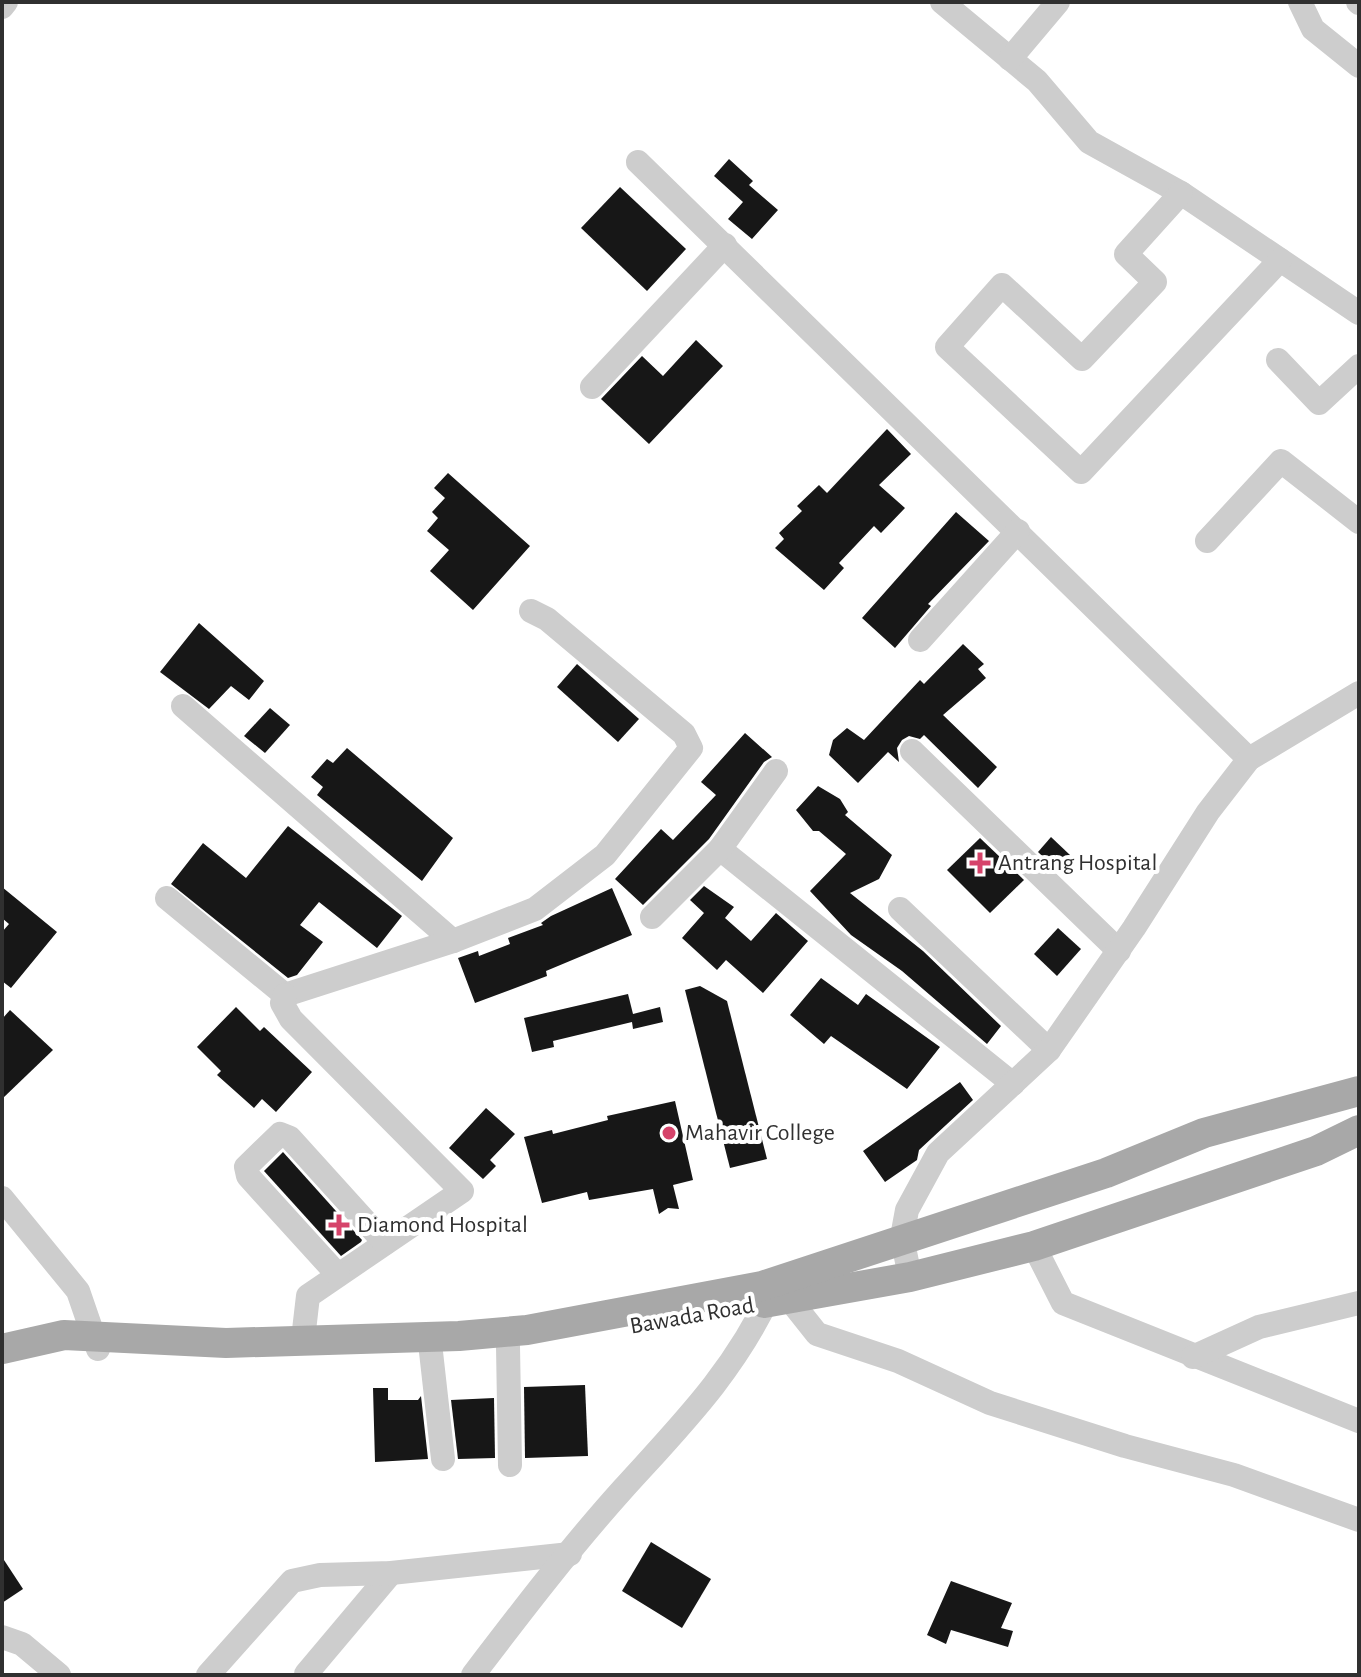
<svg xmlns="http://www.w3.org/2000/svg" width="1361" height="1677" font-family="'Alegreya Sans',sans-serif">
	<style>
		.building { fill: #171717 }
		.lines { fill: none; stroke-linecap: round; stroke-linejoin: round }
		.minor { stroke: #cdcdcd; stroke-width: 24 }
		.major { stroke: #a8a8a8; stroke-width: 30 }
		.poi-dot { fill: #d6436a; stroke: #fff; stroke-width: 3 }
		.labels { text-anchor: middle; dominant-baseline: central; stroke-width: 8; stroke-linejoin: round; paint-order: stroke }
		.poi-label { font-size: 24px; fill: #303030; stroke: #fff; text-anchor: start }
		.street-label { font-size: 24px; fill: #303030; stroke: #fff }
	</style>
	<rect width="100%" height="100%" fill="#fff"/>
	<g class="building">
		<polygon points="729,159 753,181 749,185 778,210 752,239 728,219 743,202 714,176"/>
		<polygon points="620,187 686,249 647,291 581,228"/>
		<polygon points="696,340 723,366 649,444 601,399 642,356 663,376"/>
		<polygon points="887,429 911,454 879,485 905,508 881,533 874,526 839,563 844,568 824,590 775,548 784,539 779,533 802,511 797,506 819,485 827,493"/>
		<polygon points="448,473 530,546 473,610 430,571 449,550 427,531 438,518 432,512 445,498 434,488"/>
		<polygon points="956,512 989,541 928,604 931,606 895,648 862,618"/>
		<polygon points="199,623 264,681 249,700 231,686 209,709 160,672"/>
		<polygon points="963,644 984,664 978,669 986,678 943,715 997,767 978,788 924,735 920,739 909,736 902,740 897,748 899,762 888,752 858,783 829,755 833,740 847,728 864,740 920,680 924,684"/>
		<polygon points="577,664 639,719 618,742 557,687"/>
		<polygon points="270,708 290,725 265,753 244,736"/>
		<polygon points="745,733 772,757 764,762 709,839 643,905 615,879 661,829 673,840 716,795 701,782"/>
		<polygon points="347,748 453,838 422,881 317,795 323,787 311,777 327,759 333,763"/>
		<polygon points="818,786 840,799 848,812 845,815 892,855 879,879 850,893 923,951 1001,1026 987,1044 902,971 851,935 810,891 846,854 819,831 813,831 796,810"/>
		<polygon points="288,826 402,916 377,948 319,902 300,925 323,942 297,975 288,978 171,884 203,843 246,878"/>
		<polygon points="1051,837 1070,855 1056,869 1038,852"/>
		<polygon points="980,838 1024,880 990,913 947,870"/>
		<polygon points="704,886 734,907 725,918 751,941 776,913 808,941 763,993 726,960 717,970 682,938 704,913 690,900"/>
		<polygon points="2,887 57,932 11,988 2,981 2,932 9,924 2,918"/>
		<polygon points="612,888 632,935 546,971 547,976 475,1003 458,958 478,951 479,956 510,944 508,938 543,925 541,923 551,916"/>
		<polygon points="1058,928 1081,949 1057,976 1034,954"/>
		<polygon points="821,978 858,1005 866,994 940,1047 907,1089 831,1036 824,1044 790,1015"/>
		<polygon points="700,986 727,1001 767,1159 730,1168 685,990"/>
		<polygon points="628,994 633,1014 660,1007 663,1022 633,1029 632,1022 553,1041 554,1047 532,1052 524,1018"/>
		<polygon points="236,1007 260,1031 264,1027 312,1072 276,1112 262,1099 254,1108 217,1075 221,1071 197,1047"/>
		<polygon points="10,1010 53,1050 2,1099 2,1019"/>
		<polygon points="960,1082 973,1100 919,1150 917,1160 885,1182 863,1151"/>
		<polygon points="675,1101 693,1180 673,1185 679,1209 668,1208 659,1214 653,1189 589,1200 587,1192 542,1203 524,1137 552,1130 553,1134 608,1120 607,1116"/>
		<polygon points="486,1108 515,1134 490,1160 496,1166 483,1179 449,1148"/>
		<polygon points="283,1152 362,1240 361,1242 341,1256 264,1171"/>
		<polygon points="585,1385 588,1456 525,1458 524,1387"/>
		<polygon points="373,1388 388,1388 388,1400 418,1400 421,1396 428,1459 375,1462"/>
		<polygon points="494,1398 495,1458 458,1459 451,1400"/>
		<polygon points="651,1542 711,1579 682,1628 622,1591"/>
		<polygon points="2,1557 23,1589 2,1603"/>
		<polygon points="951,1581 1012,1603 1001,1628 1013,1631 1008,1647 951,1630 946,1644 927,1635"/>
	</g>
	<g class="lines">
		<g class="minor">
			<polyline points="942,2 1037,81 1089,142 1181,193 1359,313"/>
			<polyline points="1300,2 1313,29 1359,66"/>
			<polyline points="1358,2 1359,3"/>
			<polyline points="2,7 6,2"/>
			<polyline points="1010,59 1058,2"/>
			<polyline points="638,162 1249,759"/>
			<polyline points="1181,193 1126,254 1155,282 1082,359 1002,285 947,347 1081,472 1280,260"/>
			<polyline points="1278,360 1319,403 1359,366"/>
			<polyline points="592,387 725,245"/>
			<polyline points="1207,541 1281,461 1359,522"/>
			<polyline points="920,640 1018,531"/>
			<polyline points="183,706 453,941"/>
			<polyline points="912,751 1119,951"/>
			<polyline points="720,849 1013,1084"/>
			<polyline points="167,898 285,995"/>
			<polyline points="900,909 1049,1050"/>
			<polyline points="652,917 720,849 776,771"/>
			<polyline points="285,995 453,941 535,909 605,855 691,748 684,734 547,619 531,611"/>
			<polyline points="285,995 282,1003 291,1019 462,1191 308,1296 303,1339"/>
			<polyline points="2,1198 78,1291 98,1349"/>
			<polyline points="1034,1246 1063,1303 1359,1421"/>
			<polyline points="338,1275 248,1176 246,1167 280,1134 290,1138 385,1243"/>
			<polyline points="910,1277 902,1237 907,1210 938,1153 1049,1050 1134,928 1208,812 1249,759 1359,693"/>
			<polyline points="784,1284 790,1300 817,1334 898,1361 990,1403 1125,1446 1234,1475 1359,1520"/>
			<polyline points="430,1343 443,1459"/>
			<polyline points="508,1346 510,1465"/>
			<polyline points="1193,1357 1259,1327 1359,1303"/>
			<polyline points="2,1637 22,1644 59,1675"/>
			<polyline points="306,1674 391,1573"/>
			<polyline points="208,1675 292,1581 320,1575 391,1573 570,1554"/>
			<path d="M473,1675C521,1612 570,1548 623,1489C682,1424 735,1371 772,1290"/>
		</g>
		<g class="major">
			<polyline points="764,1303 910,1277 1034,1246 1316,1151 1359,1130"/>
			<polyline points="2,1349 64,1335 226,1343 459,1336 527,1330 762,1286 1106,1173 1204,1133 1359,1091"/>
		</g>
	</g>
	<g class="poi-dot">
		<path d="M976 851h8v8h8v8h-8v8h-8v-8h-8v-8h8z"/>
		<circle cx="669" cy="1133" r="8"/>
		<path d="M335 1213h8v8h8v8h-8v8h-8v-8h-8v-8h8z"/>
	</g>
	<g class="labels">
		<g class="poi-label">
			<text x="998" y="863">Antrang Hospital</text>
			<text x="685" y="1133">Mahavir College</text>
			<text x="357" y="1225">Diamond Hospital</text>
		</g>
		<g class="street-label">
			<text transform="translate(692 1316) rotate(-10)">Bawada Road</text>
		</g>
	</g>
	<rect width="1361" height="1677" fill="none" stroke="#303030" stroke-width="8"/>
</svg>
